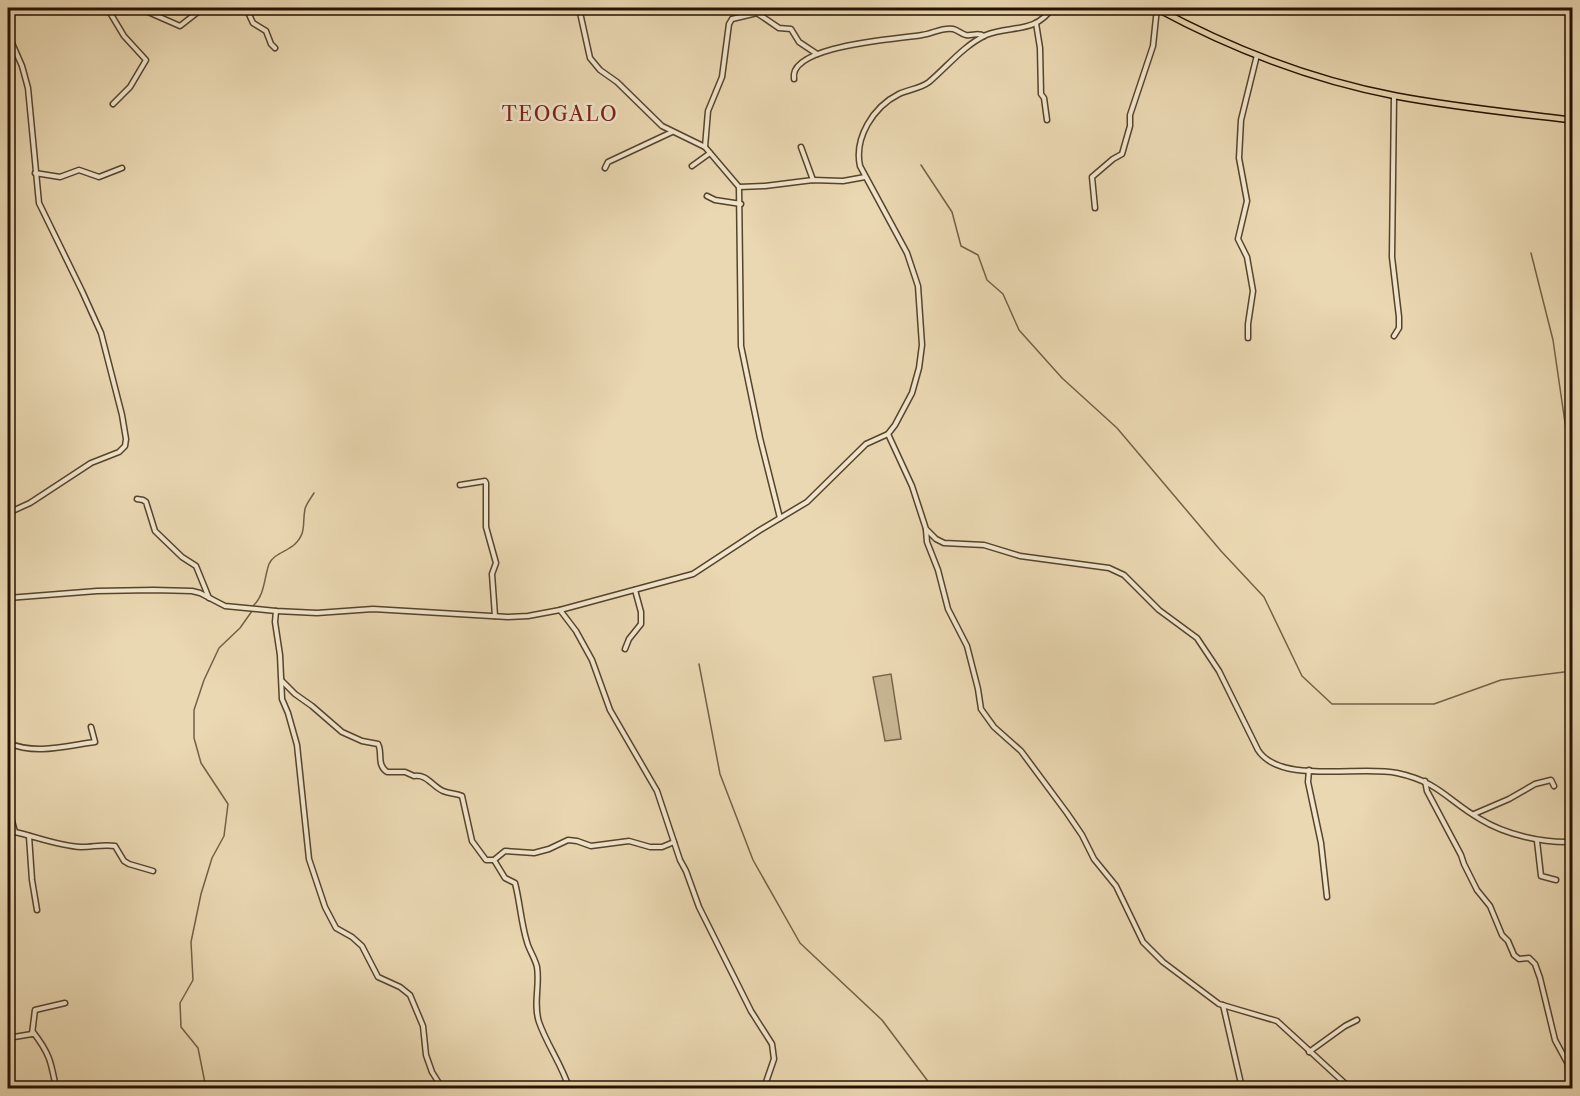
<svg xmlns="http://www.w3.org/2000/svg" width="1580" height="1096" font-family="'Libre Caslon Text',serif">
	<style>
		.green { fill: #c8b694; stroke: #76644a; stroke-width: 1.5 }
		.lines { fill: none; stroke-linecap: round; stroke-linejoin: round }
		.stream { stroke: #736046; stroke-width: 1.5 }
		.minor-casing { stroke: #56432c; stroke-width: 7 }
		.major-casing { stroke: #241100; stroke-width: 8 }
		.minor { stroke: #f1e6cd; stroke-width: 4 }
		.major { stroke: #ead8b2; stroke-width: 5 }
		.labels { text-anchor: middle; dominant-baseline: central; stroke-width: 5; stroke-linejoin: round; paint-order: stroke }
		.quarter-label { font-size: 20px; letter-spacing: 1.5px; fill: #7a1f14; stroke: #f1e6cd }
	</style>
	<rect width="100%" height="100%" fill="#ead8b2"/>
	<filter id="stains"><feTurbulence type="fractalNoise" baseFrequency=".00333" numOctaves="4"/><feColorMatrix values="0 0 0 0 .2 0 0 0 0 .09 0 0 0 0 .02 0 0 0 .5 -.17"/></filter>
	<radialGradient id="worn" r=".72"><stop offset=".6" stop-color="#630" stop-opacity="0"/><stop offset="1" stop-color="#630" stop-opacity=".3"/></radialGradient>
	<polygon class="green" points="891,674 901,739 885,741 873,677"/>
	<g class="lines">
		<g class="stream">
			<polyline points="921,165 952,212 961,246 978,255 987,280 1003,294 1019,330 1062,378 1117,428 1221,551 1264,597 1302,676 1332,704 1434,704 1501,680 1572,671"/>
			<polyline points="1531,253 1553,340 1572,471"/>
			<path d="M253,606C265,595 264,578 269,564C273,554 288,551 295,544C307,532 302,523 305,509C306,504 311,498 314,493"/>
			<polyline points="699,664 720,774 753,860 800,943 882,1020 933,1088"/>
			<polyline points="206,1088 198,1048 181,1027 180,1003 193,980 191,942 201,894 212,858 224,836 228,804 201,763 194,738 194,710 204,680 219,648 240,628 252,611"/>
		</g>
		<defs>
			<g id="minor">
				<path d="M73,8C93,15 109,10 129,8"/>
				<polyline points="139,8 180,26 203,8"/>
				<polyline points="246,8 253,23 266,31 271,44 275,48"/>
				<polyline points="579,8 590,58 600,70 617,82 662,126 705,147 739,187 741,346 760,438 780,518"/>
				<polyline points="109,11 124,36 146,60 130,87 113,104"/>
				<polyline points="8,13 18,8"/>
				<polyline points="1036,23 1040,48 1041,94 1044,98 1047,120"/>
				<polyline points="8,34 22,66 28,88 39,203 82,291 101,333 122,415 126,439 125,446 119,452 91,463 30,503 8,513"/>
				<path d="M794,79C788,45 899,39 922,35C932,34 942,27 953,29C958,30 961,34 966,35C973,36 978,32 984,36"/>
				<polyline points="705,147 708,111 722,77 729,24 732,19 757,13 779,28 791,29 799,42 817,54"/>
				<polyline points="801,147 813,180"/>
				<polyline points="692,166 710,153"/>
				<polyline points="605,168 608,162 672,132"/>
				<polyline points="35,173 60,177 79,170 99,177 122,168"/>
				<polyline points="739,187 765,186 813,180 843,181 865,177"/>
				<polyline points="707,196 715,200 741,204"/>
				<polyline points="1095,208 1092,177 1113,159 1122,154 1130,126 1130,115 1153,46 1157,8"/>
				<polyline points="1394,336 1399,328 1399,317 1392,257 1394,96"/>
				<polyline points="1248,338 1248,324 1253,291 1247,257 1238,239 1247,201 1239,158 1241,120 1257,55"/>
				<path d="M888,434L912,486L926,529L936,539L944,543L984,545L1020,556L1109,568L1124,575L1159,610L1197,638L1219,671L1258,750C1280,785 1361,765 1397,773C1439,782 1447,800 1480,819C1506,835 1543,843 1572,842"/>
				<polyline points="460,485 485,481 486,483 486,527 496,563 492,574 495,616"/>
				<polyline points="137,499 143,500 146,502 155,531 182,557 196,566 209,598"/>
				<polyline points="926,530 927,542 938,570 948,609 967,646 978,689 981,709 994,727 1021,751 1067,813 1082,835 1094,859 1116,886 1143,942 1163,962 1219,1004 1277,1021 1350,1088"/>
				<path d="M8,598L97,591L154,590L192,591L200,593L225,606L276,611L317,613L373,609L508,617L528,616L560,610L693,574L760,530L807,502L866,444L888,434L895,425L912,393L919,368L922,345L918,286L907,253L860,166C854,138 873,107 899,94C909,89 920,89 929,82C948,66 963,46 986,35C1010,25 1035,34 1052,8"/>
				<polyline points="560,610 576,631 592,660 610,710 657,791 680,860 686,871 699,907 751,1011 772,1044 774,1059 764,1088"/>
				<polyline points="276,611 275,622 280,655 282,699 288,713 297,745 309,859 325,907 336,928 352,937 362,946 378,977 400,987 410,995 423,1026 426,1055 432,1072 442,1088"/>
				<polyline points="625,649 629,639 641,624 641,612 635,590"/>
				<path d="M282,681L295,694L312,706L342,732L362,741L378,744C383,753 376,764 387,772H405L414,776C427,774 432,786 443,791C450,794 456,793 462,796L472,841L486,860H494L505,851L534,853L549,849L568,840L577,841L591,846L629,841L650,847H662L674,842"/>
				<path d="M8,743C36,755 65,746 95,742L91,727"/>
				<polyline points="1309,770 1308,782 1321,843 1327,897"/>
				<polyline points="1425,781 1427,791 1461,855 1464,864 1477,890 1490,906 1502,935 1508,941 1514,955 1519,959 1529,958 1535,964 1540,978 1555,1040 1568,1064 1569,1088"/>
				<polyline points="1474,814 1509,799 1535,784 1551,780 1554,786"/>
				<path d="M8,816L12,821L15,832C37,837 59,846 81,847C93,847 104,844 115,846L124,861L129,864L153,871"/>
				<polyline points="29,836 32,880 37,910"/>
				<polyline points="1537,841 1541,876 1556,880"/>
				<path d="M494,860L505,878L515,883C520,902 521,923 527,942C529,950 535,958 537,967C540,986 533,1004 539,1022C547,1045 562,1065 569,1088"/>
				<polyline points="1223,1005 1242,1088"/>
				<path d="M32,1034L33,1032C50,1054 51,1062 56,1088"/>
				<polyline points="8,1038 32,1034 35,1010 65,1003"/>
				<polyline points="1309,1052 1345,1026 1357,1020"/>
			</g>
			<path id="major" d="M1156,8C1230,48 1312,80 1396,96C1454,107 1513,113 1572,120"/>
		</defs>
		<use href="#minor" class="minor-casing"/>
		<use href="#major" class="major-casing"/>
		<use href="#minor" class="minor"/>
		<use href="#major" class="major"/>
	</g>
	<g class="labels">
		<g class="quarter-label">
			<text x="560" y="114">TEOGALO</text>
		</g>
	</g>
	<rect width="1580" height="1096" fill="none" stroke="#ead8b2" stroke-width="30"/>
	<rect x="9" y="9" width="1562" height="1078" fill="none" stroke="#241100" stroke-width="3"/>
	<rect x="15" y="15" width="1550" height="1066" fill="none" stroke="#241100" stroke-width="1.5"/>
	<rect width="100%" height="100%" filter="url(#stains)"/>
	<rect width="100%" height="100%" fill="url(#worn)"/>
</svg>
